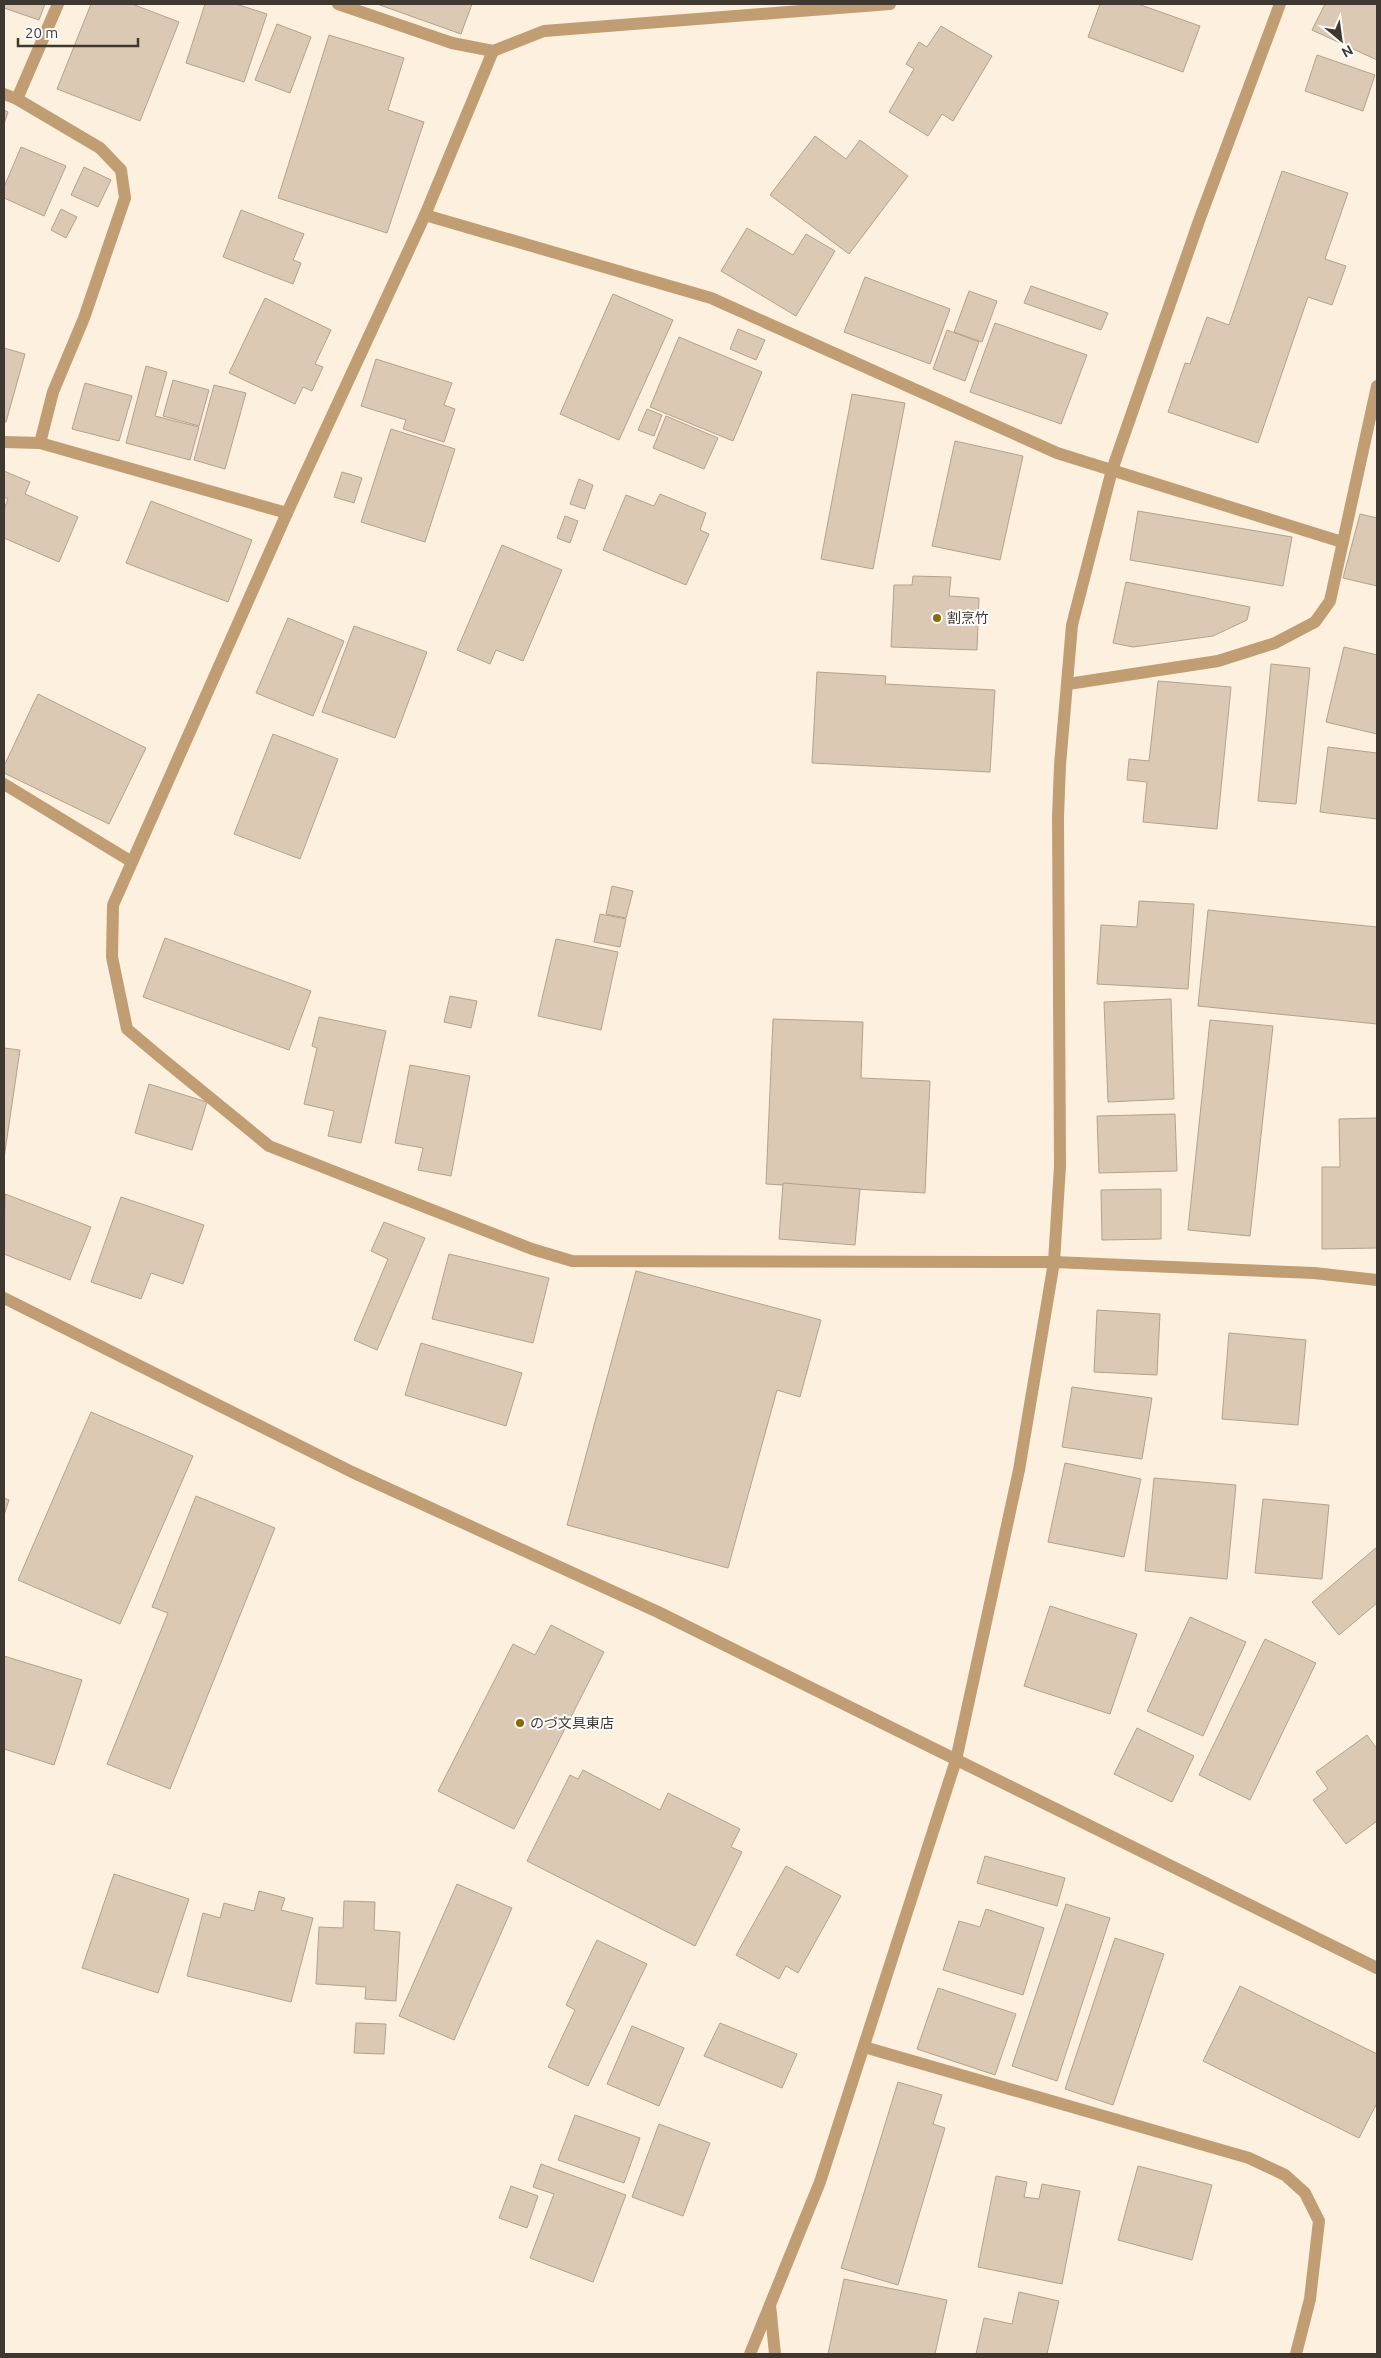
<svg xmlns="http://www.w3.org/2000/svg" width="1381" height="2358" font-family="Ubuntu,'Noto Sans JP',sans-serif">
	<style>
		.building { fill: #dbc9b4; stroke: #b2a28d }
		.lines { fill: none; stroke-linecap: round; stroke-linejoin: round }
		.minor { stroke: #c09d73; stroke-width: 12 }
		.tertiary { stroke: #c09d73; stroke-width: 12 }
		.poi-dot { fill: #8a6907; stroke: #fff; stroke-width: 2 }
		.labels { text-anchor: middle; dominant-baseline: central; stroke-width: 4; stroke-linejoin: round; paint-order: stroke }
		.poi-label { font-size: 14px; fill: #3f3830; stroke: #fff; text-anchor: start }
	</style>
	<rect width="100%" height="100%" fill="#fef0de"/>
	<g class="building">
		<polygon points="4,4 45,4 39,20 4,8"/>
		<polygon points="91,4 132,4 179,22 140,121 57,89"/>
		<polygon points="205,4 236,4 267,14 244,82 186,63"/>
		<polygon points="377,4 472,4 461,34"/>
		<polygon points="1100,4 1138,4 1200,26 1183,72 1088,37"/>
		<polygon points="1325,4 1377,4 1377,60 1312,30"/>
		<polygon points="277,24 311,37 290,93 255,80"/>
		<polygon points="941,26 992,56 953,121 942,114 928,136 889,112 914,69 906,64 919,42 927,47"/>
		<polygon points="329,35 404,58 388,110 424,122 387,233 278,198"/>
		<polygon points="1317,55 1375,75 1363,111 1305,91"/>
		<polygon points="4,110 8,112 4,124"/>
		<polygon points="815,136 846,159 860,140 908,176 849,254 770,195"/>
		<polygon points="21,147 66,166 44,216 4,198 4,187"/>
		<polygon points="84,167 111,180 98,207 71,195"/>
		<polygon points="1282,171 1348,193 1325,259 1346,266 1332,305 1308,297 1258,443 1168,412 1185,363 1190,364 1207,317 1229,325"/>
		<polygon points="61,209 77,217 66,238 51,230"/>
		<polygon points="241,210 304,234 293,260 301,263 293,284 223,257"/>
		<polygon points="747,228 793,255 806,234 835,251 796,316 721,271"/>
		<polygon points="865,277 950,309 930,364 844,332"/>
		<polygon points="1031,286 1108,313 1101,330 1024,303"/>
		<polygon points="969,291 997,301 982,342 954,332"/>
		<polygon points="613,294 673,320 619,440 560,414"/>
		<polygon points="265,298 331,330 315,364 323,367 312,391 303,387 295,404 229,373"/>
		<polygon points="995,323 1087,355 1061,424 970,392"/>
		<polygon points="738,329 765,340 756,360 730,349"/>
		<polygon points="947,330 979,342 965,381 933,369"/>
		<polygon points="679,337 762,372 733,441 650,407"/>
		<polygon points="4,348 25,354 6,422 4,422"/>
		<polygon points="376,359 452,383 444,405 455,409 444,442 403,429 406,420 361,406"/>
		<polygon points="146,366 167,372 155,416 199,427 190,460 126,443"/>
		<polygon points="173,380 209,390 199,426 163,416"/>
		<polygon points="85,383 132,396 119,441 72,429"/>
		<polygon points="214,385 246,393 225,469 194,460"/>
		<polygon points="852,394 905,403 873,569 821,559"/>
		<polygon points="647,409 662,415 654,436 638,430"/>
		<polygon points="666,416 718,438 704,469 653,448"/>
		<polygon points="391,429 455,449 425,542 361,522"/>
		<polygon points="955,441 1023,456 1000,560 932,546"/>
		<polygon points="4,471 30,482 25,494 78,517 59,562 4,538 4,509 8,499 4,497"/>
		<polygon points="342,472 362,478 354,503 334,497"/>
		<polygon points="579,479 593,485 585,509 570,504"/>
		<polygon points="660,494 706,513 700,530 709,534 686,585 603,550 626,495 654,506"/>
		<polygon points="151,501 252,540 228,602 126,563"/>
		<polygon points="1138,511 1292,537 1283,586 1130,560"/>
		<polygon points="1360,514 1377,518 1377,586 1343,578"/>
		<polygon points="565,516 578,521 570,543 557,538"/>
		<polygon points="502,545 562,570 523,661 496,650 490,664 457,650"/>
		<polygon points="913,576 951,577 949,596 979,598 977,650 891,647 894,585 912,585"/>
		<polygon points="1126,582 1250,607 1247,620 1213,636 1133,647 1113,643"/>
		<polygon points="288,618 344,641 313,716 256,693"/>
		<polygon points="354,626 427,652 395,738 322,712"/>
		<polygon points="1344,647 1377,655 1377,734 1326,722"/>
		<polygon points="1271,664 1310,668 1296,804 1258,801"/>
		<polygon points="817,672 886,676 885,684 995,690 990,772 812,763"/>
		<polygon points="1158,681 1231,687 1217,829 1143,822 1147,782 1127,780 1129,759 1149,761"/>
		<polygon points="38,694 146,748 109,824 4,773 4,766"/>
		<polygon points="273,734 338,759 300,859 234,834"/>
		<polygon points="1328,747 1377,753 1377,819 1320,812"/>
		<polygon points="612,886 633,891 626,918 606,914"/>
		<polygon points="1139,901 1194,904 1188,989 1097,984 1101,925 1137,927"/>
		<polygon points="1208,910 1377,927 1377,1024 1198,1006"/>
		<polygon points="600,914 626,919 620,947 594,942"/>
		<polygon points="165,938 311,991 289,1050 143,997"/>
		<polygon points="556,939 618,952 601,1030 538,1016"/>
		<polygon points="450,996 477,1001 471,1028 444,1022"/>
		<polygon points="1171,999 1174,1099 1108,1102 1104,1002"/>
		<polygon points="319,1017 386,1031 361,1143 328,1136 334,1111 304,1104 317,1048 312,1046"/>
		<polygon points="773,1019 863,1022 861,1078 930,1081 925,1193 766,1184"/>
		<polygon points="1210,1020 1273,1026 1250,1236 1188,1230"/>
		<polygon points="4,1048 20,1050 4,1158"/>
		<polygon points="410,1065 470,1076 451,1176 418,1170 423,1148 395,1143"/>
		<polygon points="149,1084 207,1102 192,1150 135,1133"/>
		<polygon points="1175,1114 1177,1171 1099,1173 1097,1116"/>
		<polygon points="1377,1118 1377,1248 1322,1249 1322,1167 1340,1167 1339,1119"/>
		<polygon points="783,1183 860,1189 855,1245 779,1239"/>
		<polygon points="1161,1189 1161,1239 1102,1240 1101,1190"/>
		<polygon points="5,1194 91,1227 70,1280 4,1254"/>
		<polygon points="121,1197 204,1225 183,1284 151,1273 141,1299 91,1282"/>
		<polygon points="384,1222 425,1238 377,1350 354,1340 388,1259 371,1251"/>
		<polygon points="449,1254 549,1278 533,1343 432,1319"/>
		<polygon points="636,1271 821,1320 800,1397 777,1390 728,1568 567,1525"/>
		<polygon points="1097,1310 1160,1314 1157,1375 1094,1372"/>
		<polygon points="1229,1333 1306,1340 1298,1425 1222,1419"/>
		<polygon points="421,1343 522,1373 506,1426 405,1395"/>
		<polygon points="1072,1387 1152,1398 1142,1459 1062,1447"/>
		<polygon points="91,1412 193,1456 120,1624 18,1580"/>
		<polygon points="1065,1463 1141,1479 1124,1557 1048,1542"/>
		<polygon points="1154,1478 1236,1485 1227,1579 1145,1571"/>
		<polygon points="196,1496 275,1528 170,1789 107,1764 168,1613 152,1607"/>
		<polygon points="4,1498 9,1500 4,1515"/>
		<polygon points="1263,1499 1329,1505 1322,1579 1255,1573"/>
		<polygon points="1377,1547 1377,1603 1339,1635 1312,1602"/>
		<polygon points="1050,1606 1137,1634 1110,1714 1024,1686"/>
		<polygon points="1190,1617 1246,1642 1203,1736 1147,1711"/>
		<polygon points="551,1625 604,1652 514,1829 438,1791 513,1644 535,1655"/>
		<polygon points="1265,1639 1316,1663 1250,1800 1199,1775"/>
		<polygon points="4,1656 82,1680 54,1765 4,1749"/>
		<polygon points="1137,1728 1194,1756 1172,1802 1114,1774"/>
		<polygon points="1367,1735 1377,1749 1377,1821 1346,1844 1313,1800 1328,1789 1316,1772"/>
		<polygon points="583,1770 660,1810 668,1793 740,1829 731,1847 742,1852 695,1946 527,1861 570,1775 578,1779"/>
		<polygon points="985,1856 1065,1878 1057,1906 977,1883"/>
		<polygon points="786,1866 841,1896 798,1973 786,1966 779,1979 736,1955"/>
		<polygon points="114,1874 189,1899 158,1993 82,1968"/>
		<polygon points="457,1884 512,1908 454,2040 399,2016"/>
		<polygon points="259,1891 285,1898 281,1910 313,1918 291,2002 187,1976 203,1913 220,1918 224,1903 254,1911"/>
		<polygon points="344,1901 375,1902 374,1930 400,1932 396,2001 365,1999 366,1987 316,1984 319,1927 343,1928"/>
		<polygon points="1066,1904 1110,1918 1057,2081 1012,2066"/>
		<polygon points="986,1909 1044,1928 1023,1995 943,1970 959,1921 980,1927"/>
		<polygon points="1115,1938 1164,1954 1113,2105 1065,2089"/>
		<polygon points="597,1940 647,1964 588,2086 548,2067 575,2010 566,2005"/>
		<polygon points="1240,1986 1377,2054 1377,2103 1359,2138 1203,2061"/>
		<polygon points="938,1988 1016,2014 995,2075 917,2049"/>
		<polygon points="356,2023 386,2024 384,2054 354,2053"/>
		<polygon points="720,2023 797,2054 782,2088 704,2056"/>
		<polygon points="632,2026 684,2048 659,2106 607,2084"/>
		<polygon points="898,2082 942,2095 933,2124 945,2128 898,2285 841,2268"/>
		<polygon points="575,2115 640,2138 624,2183 558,2160"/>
		<polygon points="659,2124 710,2143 683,2216 632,2197"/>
		<polygon points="541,2164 626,2195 593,2282 530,2258 554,2194 533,2187"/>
		<polygon points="1138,2166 1212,2185 1192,2260 1118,2240"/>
		<polygon points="996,2176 1027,2182 1024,2197 1039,2199 1042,2184 1080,2191 1062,2284 978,2267"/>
		<polygon points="511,2186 538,2196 527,2228 499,2218"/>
		<polygon points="844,2279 947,2300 935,2354 828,2354"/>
		<polygon points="1019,2292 1059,2301 1047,2354 976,2354 984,2318 1012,2324"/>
	</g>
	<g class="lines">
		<g class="minor">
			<polyline points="338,4 452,43 493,51 544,31 890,4"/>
			<polyline points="493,51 425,215 287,513 113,905 112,957 127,1029 159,1056 269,1146 532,1249 572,1261 1054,1262 1314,1273 1377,1280"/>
			<polyline points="4,94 17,99 100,148 121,170 125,198 84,318 53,392 40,443"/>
			<polyline points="17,99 58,4"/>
			<polyline points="425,215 711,298 1057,453 1342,542"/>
			<polyline points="4,442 40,443 287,513"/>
			<polyline points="1068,684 1218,661 1275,643 1315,622 1330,601 1377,386"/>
			<polyline points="4,784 132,862"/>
			<polyline points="864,2047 1249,2158 1285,2175 1305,2193 1319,2221 1310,2299 1296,2354"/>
			<polyline points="770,2305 775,2354"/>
		</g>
		<g class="tertiary">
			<polyline points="4,1298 352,1472 658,1612 1377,1968"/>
			<polyline points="750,2354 820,2182 956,1760 1019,1470 1054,1262 1060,1166 1058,817 1060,765 1072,625 1112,470 1200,218 1280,4"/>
		</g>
	</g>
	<g class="poi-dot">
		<circle cx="937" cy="618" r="5"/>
		<circle cx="520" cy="1723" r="5"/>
	</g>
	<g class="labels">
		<g class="poi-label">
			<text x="947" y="618">割烹竹</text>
			<text x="530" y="1723">のづ文具東店</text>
		</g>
	</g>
	<rect width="1381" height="2358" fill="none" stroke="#3f3830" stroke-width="10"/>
	<g transform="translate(1341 40) rotate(151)" stroke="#ffffff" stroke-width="4" paint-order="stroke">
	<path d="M0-4L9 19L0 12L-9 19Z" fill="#3f3830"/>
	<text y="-8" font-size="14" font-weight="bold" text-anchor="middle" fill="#3f3830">N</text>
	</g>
	<path d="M18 38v8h120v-8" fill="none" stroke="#3f3830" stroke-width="2.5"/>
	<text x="25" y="38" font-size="15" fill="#3f3830" stroke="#ffffff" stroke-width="4" paint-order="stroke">20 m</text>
</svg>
